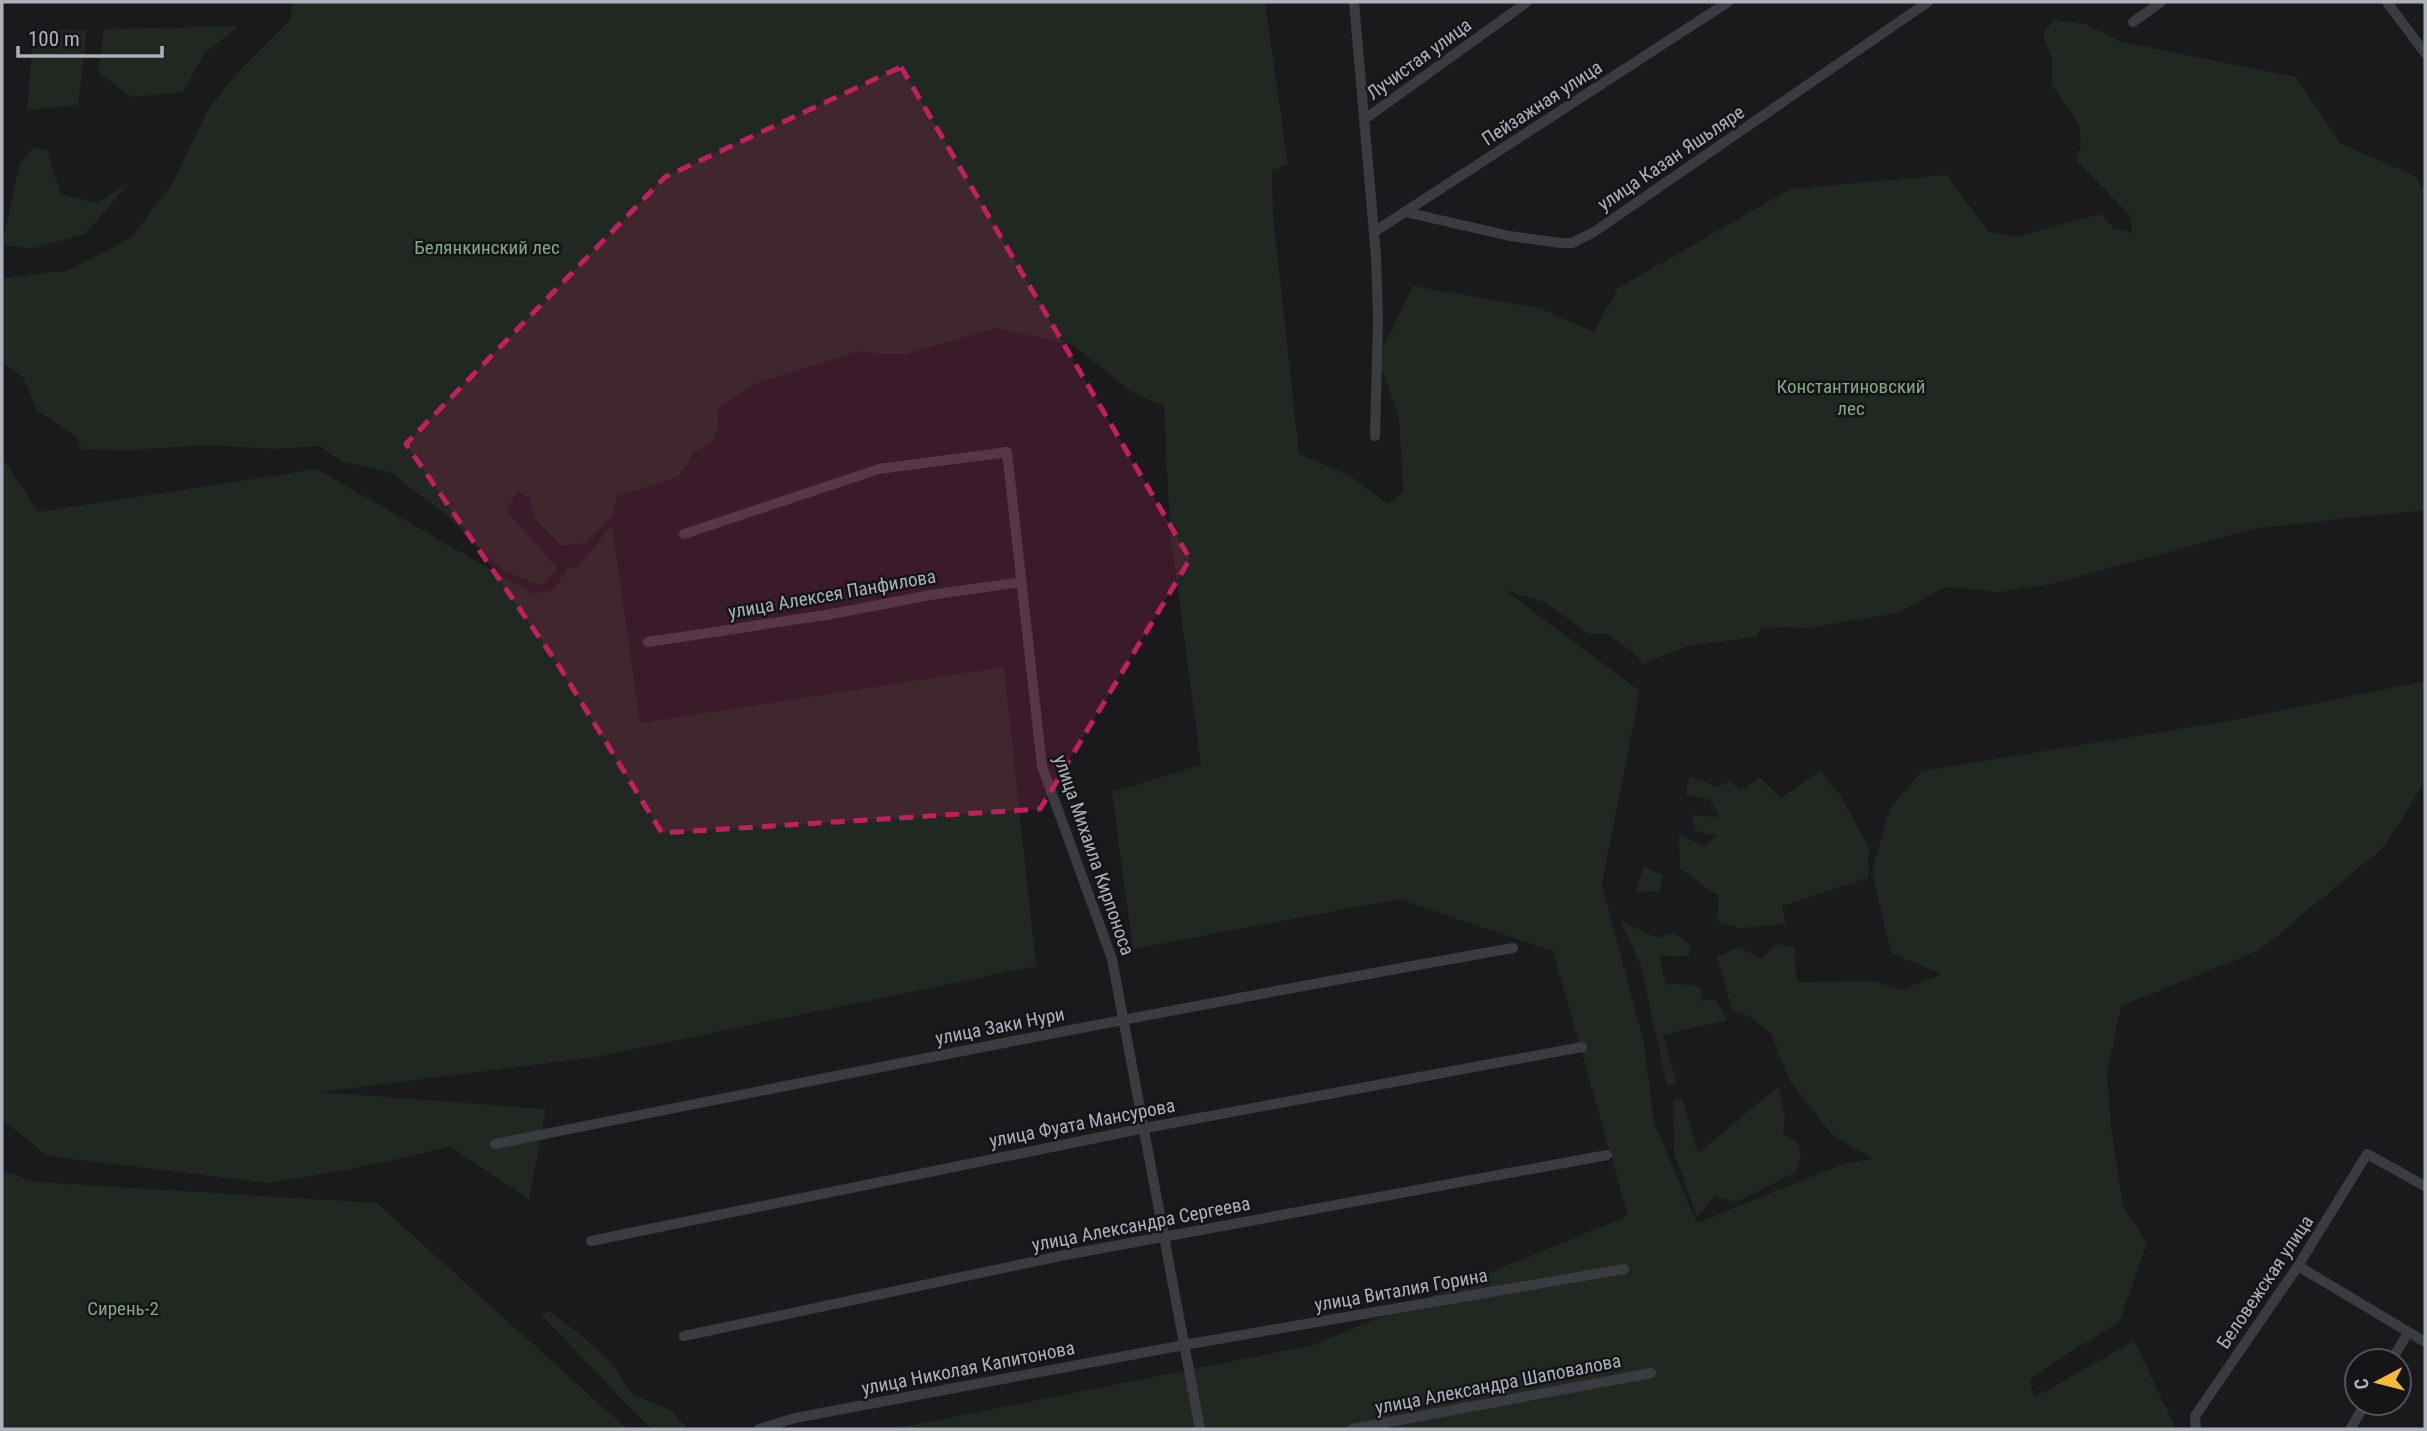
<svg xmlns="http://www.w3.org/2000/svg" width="2427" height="1431" font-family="'Roboto Condensed',sans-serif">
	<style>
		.green { fill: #202821 }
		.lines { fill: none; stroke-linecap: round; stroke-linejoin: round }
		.street { stroke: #3b3c42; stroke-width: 10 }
		.marked { fill: #c12060; fill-opacity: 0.2; stroke: #c12060; stroke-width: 5; stroke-dasharray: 14 9; stroke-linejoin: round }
		.labels { text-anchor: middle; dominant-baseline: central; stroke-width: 5; stroke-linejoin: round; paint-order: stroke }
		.street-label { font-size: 19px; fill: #adb1bc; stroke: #151518 }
		.park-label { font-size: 19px; fill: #84a886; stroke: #151518 }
	</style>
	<rect width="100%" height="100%" fill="#1a1a1d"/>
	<g class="green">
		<polygon points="293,2 1265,2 1288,165 1272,170 1273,215 1299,454 1349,475 1388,504 1403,492 1399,417 1378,359 1413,286 1539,308 1594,332 1618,288 1790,189 1947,175 1988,232 2016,237 2100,214 2114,229 2132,233 2130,215 2076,160 2081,145 2079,125 2052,85 2052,59 2043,34 2054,20 2085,24 2122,42 2296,77 2341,144 2415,176 2425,192 2425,510 2257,528 2051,584 1999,592 1945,587 1897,613 1807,628 1761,627 1756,637 1687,646 1644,664 1632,651 1607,634 1590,634 1544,602 1505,590 1640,691 1602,884 1644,1044 1654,1123 1697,1223 1845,1163 1874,1159 1833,1136 1789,1080 1771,1033 1750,1017 1732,1010 1717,957 1738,947 1762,959 1777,944 1794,948 1797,982 1872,981 1902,990 1942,974 1891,953 1872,871 1890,808 1922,771 2234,720 2425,681 2425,781 2385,846 2260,950 2121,1006 2107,1073 2111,1127 2123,1206 2147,1243 2119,1323 2073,1350 2029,1380 2035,1397 2134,1341 2176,1429 892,1429 1313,1345 1628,1216 1553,951 1399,899 1133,949 1112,792 1201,765 1170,530 1164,406 1133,393 1073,345 996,328 906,354 882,354 860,351 757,383 717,409 718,429 712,442 693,453 679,477 617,496 612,517 584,543 562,546 536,520 529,498 517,491 507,511 557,568 542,586 502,570 448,516 391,473 341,461 319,446 274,449 206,445 131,450 81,449 77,437 37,410 23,377 2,362 2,278 66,271 131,238 172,184 207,111 238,72 290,20"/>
		<polygon points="239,26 204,54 183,92 131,97 98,72 104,29"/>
		<polygon points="34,29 87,31 78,105 27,110"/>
		<polygon points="33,148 47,150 61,194 97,203 130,182 85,234 33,248 2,245 20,163"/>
		<polygon points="2,461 6,463 38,512 317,469 533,594 553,590 568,568 577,568 612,525 640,723 1004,667 1036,966 596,1057 320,1092 546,1109 529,1199 450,1147 352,1169 268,1183 48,1156 2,1120"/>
		<polygon points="1820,771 1840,795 1869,848 1868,878 1782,906 1786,924 1739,928 1717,921 1719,896 1680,869 1679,835 1704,846 1717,836 1696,831 1691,815 1720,817 1709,799 1686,795 1689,776 1718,787 1729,781 1741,791 1759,777 1781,798"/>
		<polygon points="1644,867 1663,875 1660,891 1635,892"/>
		<polygon points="1620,920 1657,938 1673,933 1691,945 1689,956 1659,957 1666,984 1695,985 1702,989 1701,1001 1716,1000 1728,1020 1663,1035 1677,1084 1667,1086 1641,966"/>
		<polygon points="1779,1086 1785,1118 1783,1134 1798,1143 1801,1155 1796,1172 1736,1202 1715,1196 1697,1217 1674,1153 1673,1100 1682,1098 1698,1153"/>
		<polygon points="2,1170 35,1182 377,1203 627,1429 2,1429"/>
		<path d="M549,1311L580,1334L609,1361L633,1394L670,1410L688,1429H652C613,1393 579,1352 541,1315Z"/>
	</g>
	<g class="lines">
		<g class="street">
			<polyline points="1354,2 1376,256 1378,319 1375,436"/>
			<polyline points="2387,2 2425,53"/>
			<polyline points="2133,22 2161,2"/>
			<polyline points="1365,119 1527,2"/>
			<polyline points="1405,212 1510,236 1560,243 1572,243 1594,232 1928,2"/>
			<polyline points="1374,232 1728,2"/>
			<polyline points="684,534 879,469 1007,452 1042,766 1112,959 1200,1429"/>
			<polyline points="648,642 832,614 930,595 1022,582"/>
			<path d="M495,1144C834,1076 1173,1008 1513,948"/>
			<polyline points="591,1241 1145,1128 1582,1047"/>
			<polyline points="2298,1266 2425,1342"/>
			<polyline points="684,1336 1065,1255 1607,1155"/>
			<polyline points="2391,1361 2408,1333"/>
			<polyline points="759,1429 795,1418 1184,1345 1624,1269"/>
			<polyline points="1352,1429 1651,1373"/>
			<polyline points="2196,1429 2195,1416 2298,1266 2367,1154 2425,1186"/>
			<polyline points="2350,1429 2366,1403"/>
		</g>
	</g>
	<path class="marked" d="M901,67L1190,559L1040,809L662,833L559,666L406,444L665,177Z"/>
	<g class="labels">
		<g class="street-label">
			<text transform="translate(1419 59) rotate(-36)">Лучистая улица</text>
			<text transform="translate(1542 103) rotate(-33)">Пейзажная улица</text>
			<text transform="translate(1671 158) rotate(-34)">улица Казан Яшьляре</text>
			<text transform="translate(832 594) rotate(-10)">улица Алексея Панфилова</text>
			<text transform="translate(1094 855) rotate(71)">улица Михаила Кирпоноса</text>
			<text transform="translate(1000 1026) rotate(-11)">улица Заки Нури</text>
			<text transform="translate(1082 1123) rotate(-11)">улица Фуата Мансурова</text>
			<text transform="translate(1141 1224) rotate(-11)">улица Александра Сергеева</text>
			<text transform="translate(2265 1282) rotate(-56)">Беловежская улица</text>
			<text transform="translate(1401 1290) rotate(-10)">улица Виталия Горина</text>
			<text transform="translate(968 1368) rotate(-11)">улица Николая Капитонова</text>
			<text transform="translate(1498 1384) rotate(-11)">улица Александра Шаповалова</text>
		</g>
		<g class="park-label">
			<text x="487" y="247">Белянкинский лес</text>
			<text x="1851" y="386">Константиновский<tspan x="1851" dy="22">лес</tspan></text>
			<text x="123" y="1308">Сирень-2</text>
		</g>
	</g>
	<rect width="2427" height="1431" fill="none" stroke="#adb1bc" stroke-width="7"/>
	<g transform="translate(2378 1382) rotate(263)"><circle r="33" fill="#151518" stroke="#52535a" stroke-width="2"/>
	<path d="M0-5L12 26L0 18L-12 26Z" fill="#f6b939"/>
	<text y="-10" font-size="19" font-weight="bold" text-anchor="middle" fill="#adb1bc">С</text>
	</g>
	<path d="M18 46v10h144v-10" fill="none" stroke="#adb1bc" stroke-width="3.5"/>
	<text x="28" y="46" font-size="21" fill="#adb1bc" stroke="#151518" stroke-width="5" paint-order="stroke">100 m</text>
</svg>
